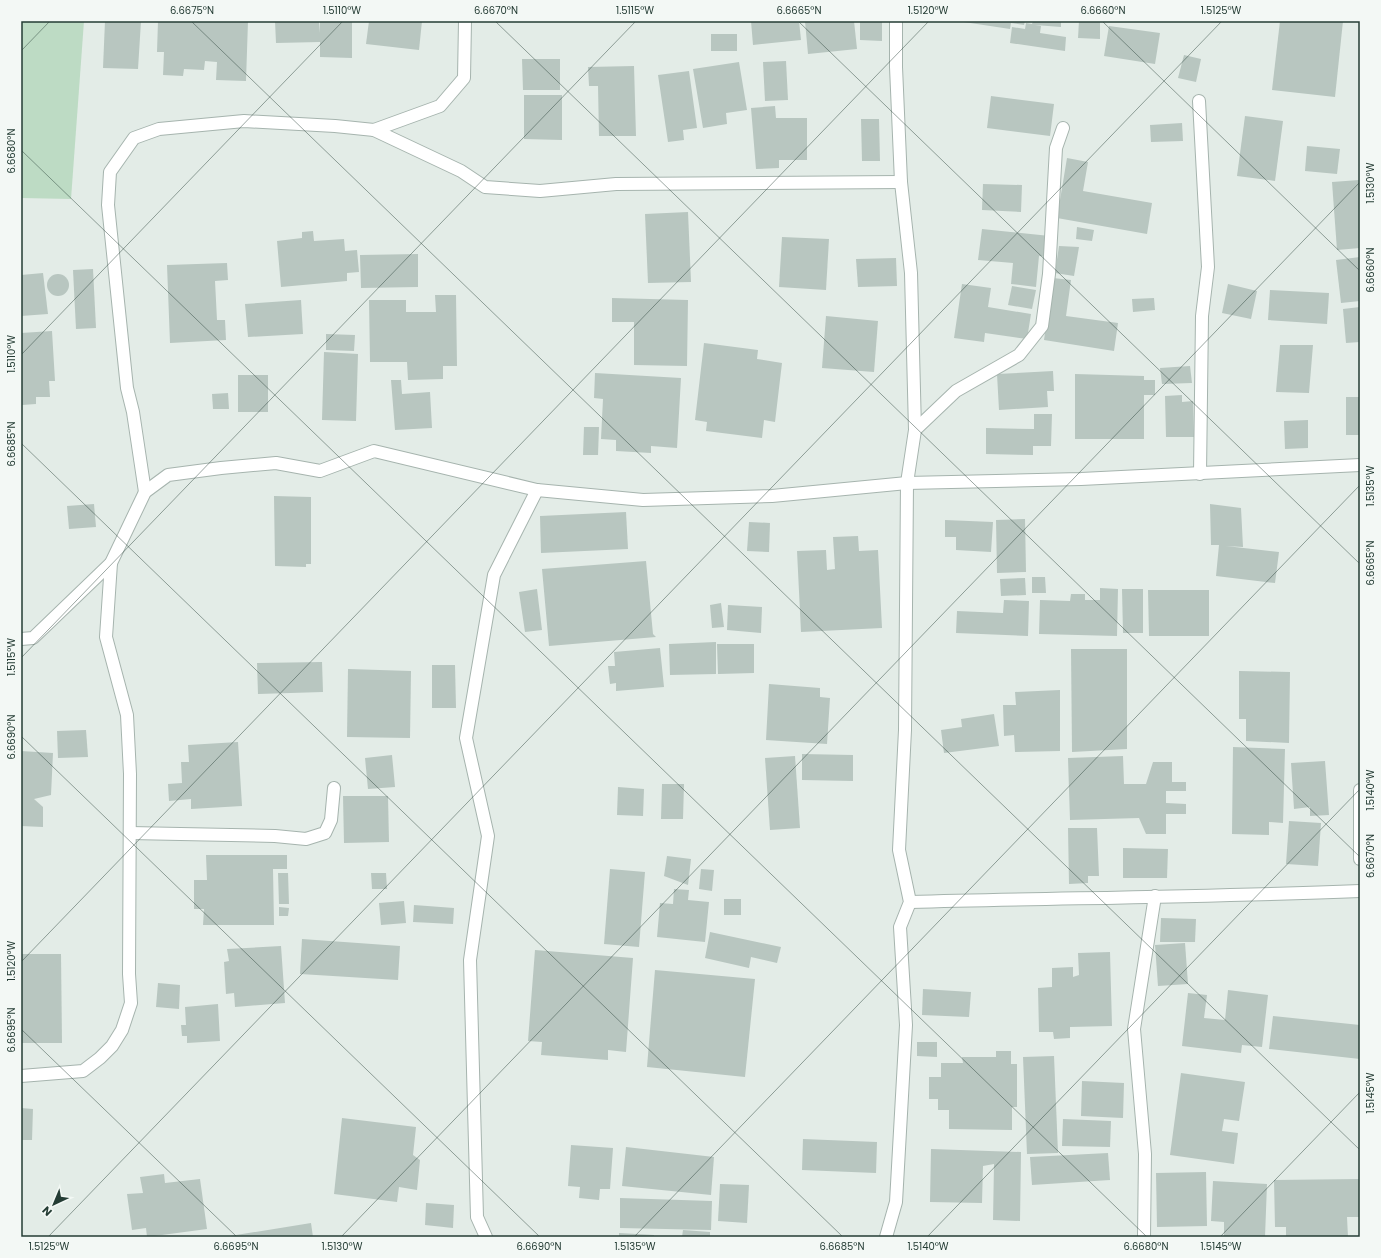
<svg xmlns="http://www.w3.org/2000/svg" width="1381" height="1258" font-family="Poppins,sans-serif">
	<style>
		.green { fill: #bddbc4 }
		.building { fill: #b8c6c0 }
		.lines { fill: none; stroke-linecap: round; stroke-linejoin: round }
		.street-casing { stroke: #a6b4ae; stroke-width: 14 }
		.street { stroke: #fff; stroke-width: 12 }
		.ticks { fill: none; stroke: #243c34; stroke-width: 1; stroke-opacity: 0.45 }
		.neatline { fill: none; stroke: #243c34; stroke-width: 1.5 }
		.ticks-label { font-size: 10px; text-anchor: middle; fill: #243c34 }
	</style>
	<rect width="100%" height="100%" fill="#e3ece7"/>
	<polygon class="green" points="21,21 84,21 71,199 21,198"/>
	<g class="building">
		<polygon points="105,21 141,21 138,69 103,68"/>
		<polygon points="158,21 248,21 246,81 216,80 217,62 205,61 204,70 184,69 183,76 163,75 164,52 157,52"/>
		<polygon points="275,21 319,21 319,33 320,21 352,21 352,58 320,57 320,42 276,43"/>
		<polygon points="369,21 422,21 419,50 366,44"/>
		<polygon points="751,21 799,21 801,40 753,45"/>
		<polygon points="805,21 854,21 857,49 808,54"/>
		<polygon points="860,21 882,21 882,41 860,40"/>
		<polygon points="957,21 1025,21 1024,25 1011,23 1010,29"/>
		<polygon points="1033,21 1061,21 1061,27 1035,25 1041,26 1040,33 1066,37 1065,51 1010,43 1012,27 1025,29 1026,23 1032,24"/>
		<polygon points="1079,21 1100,21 1100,39 1078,38"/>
		<polygon points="1280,21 1343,21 1335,97 1272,90"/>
		<polygon points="1109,26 1160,33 1155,64 1104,56"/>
		<rect x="711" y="34" width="26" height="17"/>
		<polygon points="1184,55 1201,59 1196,82 1178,78"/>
		<polygon points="522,59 560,59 560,90 523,90"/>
		<polygon points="786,61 788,100 765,101 763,62"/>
		<polygon points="739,62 747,110 726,113 727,124 703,128 693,69"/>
		<polygon points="634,66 636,136 599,136 598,86 589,86 588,67"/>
		<polygon points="689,71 697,128 683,130 684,140 668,142 658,75"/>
		<polygon points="524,95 562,95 562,140 524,139"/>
		<polygon points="991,96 1054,104 1050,136 987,128"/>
		<polygon points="775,106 776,118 807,118 807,160 779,160 779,168 756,169 751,108"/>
		<polygon points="1245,116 1283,121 1275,181 1237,176"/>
		<polygon points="861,119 879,119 880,161 862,161"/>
		<polygon points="1182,123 1183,141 1151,142 1150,125"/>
		<polygon points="1307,146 1340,149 1337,174 1305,171"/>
		<polygon points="1067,158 1088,162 1083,191 1152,203 1147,234 1057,218"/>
		<polygon points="1359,180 1360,248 1337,250 1332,182"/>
		<polygon points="983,184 1022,185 1021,212 982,210"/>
		<polygon points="688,212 691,282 648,283 645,214"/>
		<polygon points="1077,227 1094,230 1092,241 1076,239"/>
		<polygon points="982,229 1050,236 1048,257 1039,256 1036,287 1011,284 1013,263 978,260"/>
		<polygon points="313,231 314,241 344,239 345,251 357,250 359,272 347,273 347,281 281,287 277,241 302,238 302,232"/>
		<polygon points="782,237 829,239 826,290 779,287"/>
		<polygon points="1059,246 1079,247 1074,276 1055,273"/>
		<polygon points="418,254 418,287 361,288 360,255"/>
		<polygon points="1360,257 1360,301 1341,303 1336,260"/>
		<polygon points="896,258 897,286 858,287 856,259"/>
		<polygon points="227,263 228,280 215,281 217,320 225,320 226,340 170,343 167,265"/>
		<polygon points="93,269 96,328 76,329 73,270"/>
		<polygon points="43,273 48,314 21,316 21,275"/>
		<circle cx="58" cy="285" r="11"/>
		<polygon points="1053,278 1071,280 1066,316 1118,323 1114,351 1044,340"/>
		<polygon points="962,284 991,288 988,307 1031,314 1027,339 985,333 984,342 954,338"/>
		<polygon points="1228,284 1257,291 1251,319 1222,313"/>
		<polygon points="1012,286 1036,290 1032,309 1008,305"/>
		<polygon points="1270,290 1329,293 1327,324 1268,320"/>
		<polygon points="435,295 456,295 457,366 443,366 443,379 408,380 407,362 370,362 369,300 406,300 406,312 436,312"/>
		<polygon points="612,298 688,300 687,366 634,365 634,322 612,322"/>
		<polygon points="1154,298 1155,310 1133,312 1132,299"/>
		<polygon points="301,300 303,334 248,337 245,304"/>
		<polygon points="1360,307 1360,342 1346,343 1343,309"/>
		<polygon points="826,316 878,321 874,372 822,368"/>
		<polygon points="52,331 55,381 49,381 50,397 36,397 36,404 22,405 21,333"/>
		<polygon points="326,334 355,335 354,351 326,350"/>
		<polygon points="704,343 758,350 757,359 782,363 775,422 764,420 762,438 706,431 707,422 695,420"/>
		<polygon points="1280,345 1313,345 1309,393 1276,392"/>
		<polygon points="324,352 358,354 356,421 322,420"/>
		<polygon points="1190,366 1192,383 1162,384 1160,368"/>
		<polygon points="1053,371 1054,391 1047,391 1048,407 999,410 997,374"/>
		<polygon points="595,373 681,378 677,448 651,446 651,453 616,451 616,440 601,439 603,399 594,398"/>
		<polygon points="1075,374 1144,376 1144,380 1155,380 1155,395 1144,395 1144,439 1075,439"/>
		<rect x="238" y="375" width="30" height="37"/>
		<polygon points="391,380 401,380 402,394 430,392 432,428 395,430"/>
		<polygon points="228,393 229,409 213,409 212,394"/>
		<polygon points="1182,395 1182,402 1193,401 1194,437 1166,437 1165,396"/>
		<rect x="1346" y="397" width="14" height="38"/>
		<polygon points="1034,414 1052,414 1051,446 1033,446 1033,455 986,454 986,428 1034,429"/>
		<polygon points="1308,420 1308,448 1285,449 1284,421"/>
		<polygon points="584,427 599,427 598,455 583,455"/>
		<polygon points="274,496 311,497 311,564 306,564 306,567 275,566"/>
		<polygon points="94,504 96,527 69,529 67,506"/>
		<polygon points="1210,504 1241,508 1243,547 1226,546 1279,552 1275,583 1216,576 1219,545 1211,545"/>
		<polygon points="626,512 628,549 541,553 540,516"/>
		<polygon points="1025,519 1026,572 997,573 996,520"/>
		<polygon points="945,520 993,522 991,552 956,550 956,537 945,537"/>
		<polygon points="749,522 770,523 769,552 747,551"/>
		<polygon points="858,536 859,551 878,550 882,628 801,632 797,551 826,550 827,570 835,569 833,537"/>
		<polygon points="646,561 653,634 656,637 549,646 542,569"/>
		<polygon points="1032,577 1045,577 1046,593 1032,593"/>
		<polygon points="1025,578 1026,595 1001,596 1000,579"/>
		<polygon points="1100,588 1118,589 1117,636 1039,634 1040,600 1070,601 1071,594 1085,594 1085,600 1100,600"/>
		<polygon points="537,589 542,630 525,632 519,592"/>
		<polygon points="1122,589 1143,589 1143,633 1123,633"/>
		<polygon points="1148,590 1209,590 1209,636 1149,636"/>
		<polygon points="1004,600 1029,601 1028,636 956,633 957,611 1003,613"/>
		<polygon points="721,603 724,627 712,628 710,605"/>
		<polygon points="728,605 762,607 761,633 727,630"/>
		<polygon points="716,642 716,674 670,675 669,644"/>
		<polygon points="717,644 754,644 754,673 718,674"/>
		<polygon points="660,648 664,687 616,691 616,683 610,684 608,666 615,666 614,652"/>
		<polygon points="1071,649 1127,649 1127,749 1072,752"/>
		<polygon points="322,662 323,692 258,694 257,663"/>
		<polygon points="432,665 455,665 456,708 432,708"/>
		<polygon points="348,669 411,671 410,738 347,737"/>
		<polygon points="1239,671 1290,672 1289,743 1246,741 1246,719 1239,719"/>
		<polygon points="769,684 820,688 820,697 830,698 827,744 766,740"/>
		<polygon points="1060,690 1060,751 1015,752 1014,735 1004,736 1003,705 1016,705 1015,692"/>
		<polygon points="994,714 999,746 944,753 941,730 962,727 961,719"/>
		<polygon points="86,730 88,757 58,758 57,731"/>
		<polygon points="238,742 242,806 191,809 191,799 169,801 168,784 182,783 181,762 189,762 188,745"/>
		<polygon points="1233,747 1285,749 1283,823 1269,822 1269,835 1232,834"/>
		<polygon points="21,751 53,753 51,795 34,799 43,807 43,827 21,826"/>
		<polygon points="802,754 853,755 853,781 802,780"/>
		<polygon points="392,755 395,787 368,789 365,758"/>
		<polygon points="795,756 800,828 770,830 765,758"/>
		<polygon points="1123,756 1124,784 1146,784 1153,762 1172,762 1172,782 1186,782 1186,791 1166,791 1166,803 1186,804 1186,814 1166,814 1166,834 1146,834 1139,818 1070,820 1068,758"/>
		<polygon points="1325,761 1329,815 1310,816 1310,807 1294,809 1291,763"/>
		<polygon points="662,784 684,784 683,819 661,819"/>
		<polygon points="618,787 644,789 643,816 617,815"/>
		<polygon points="343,796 388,796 389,842 344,843"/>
		<polygon points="1289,821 1321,823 1318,866 1286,864"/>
		<polygon points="1068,828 1097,828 1099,876 1088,876 1088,883 1069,884"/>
		<polygon points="1123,848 1168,849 1167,878 1123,878"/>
		<polygon points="206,855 287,855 287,869 273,869 274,925 203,925 204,909 194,909 194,880 207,880"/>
		<polygon points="667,856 691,859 688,885 664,876"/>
		<polygon points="610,869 645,872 639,947 604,944"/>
		<polygon points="701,869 714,870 712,891 699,889"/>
		<polygon points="278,873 288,873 289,904 279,904"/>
		<polygon points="371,873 386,873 387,889 372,889"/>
		<polygon points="674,889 689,890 688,900 709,902 705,942 657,937 660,903 673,904"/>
		<rect x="724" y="899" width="17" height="16"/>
		<polygon points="404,901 406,923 381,925 379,903"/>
		<polygon points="414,905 454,908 453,924 413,922"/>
		<polygon points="279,907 289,908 288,916 279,916"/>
		<polygon points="1161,918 1196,919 1195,942 1160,942"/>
		<polygon points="710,932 781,947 777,963 751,957 749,968 705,958"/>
		<polygon points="302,939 400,946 398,980 300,974"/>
		<polygon points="1185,943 1188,984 1158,986 1155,945"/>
		<polygon points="281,946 285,1003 235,1007 234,993 226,994 224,962 229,961 227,949"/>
		<polygon points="535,950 633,958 626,1052 608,1050 608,1060 541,1055 542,1042 528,1041"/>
		<polygon points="1110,952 1112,1026 1070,1027 1070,1038 1054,1039 1053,1032 1039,1032 1038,988 1052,987 1052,968 1073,967 1073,977 1079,975 1078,953"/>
		<polygon points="21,954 61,954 62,1043 21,1043"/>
		<polygon points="655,970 755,979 745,1077 647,1067"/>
		<polygon points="158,983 180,985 179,1009 156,1007"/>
		<polygon points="923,989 971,992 969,1017 922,1015"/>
		<polygon points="1228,990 1268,995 1262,1047 1242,1045 1241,1053 1182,1046 1188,993 1207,995 1204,1018 1225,1020"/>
		<polygon points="218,1004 220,1041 187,1043 187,1036 182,1036 181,1025 186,1025 185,1007"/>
		<polygon points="1273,1016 1360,1025 1360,1059 1269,1049"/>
		<polygon points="917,1042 937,1042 937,1057 917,1056"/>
		<polygon points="996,1051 1011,1051 1011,1064 1017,1064 1017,1107 1012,1107 1012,1130 949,1129 949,1110 938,1110 938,1099 929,1099 929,1077 941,1077 941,1063 963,1063 962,1057 996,1057"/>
		<polygon points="1054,1056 1058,1153 1027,1154 1023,1057"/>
		<polygon points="1181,1073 1245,1082 1239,1121 1224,1119 1222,1131 1238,1133 1234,1164 1170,1155"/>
		<polygon points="1082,1081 1124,1083 1123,1118 1081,1116"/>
		<polygon points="21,1108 33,1109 32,1140 21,1140"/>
		<polygon points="342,1118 416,1127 413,1155 420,1160 417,1190 399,1187 397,1202 334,1194"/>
		<polygon points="1063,1119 1111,1121 1110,1147 1062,1146"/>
		<polygon points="803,1139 877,1142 876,1173 802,1170"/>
		<polygon points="571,1145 613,1148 610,1189 600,1189 599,1200 579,1198 580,1187 568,1186"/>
		<polygon points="626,1147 714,1157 711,1195 622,1186"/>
		<polygon points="931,1149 1021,1152 1020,1221 993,1220 994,1164 983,1166 982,1203 930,1202"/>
		<polygon points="1108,1153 1110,1180 1032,1185 1030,1157"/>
		<polygon points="1206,1172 1207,1226 1157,1227 1156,1173"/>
		<polygon points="164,1174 165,1183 200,1179 207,1229 147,1237 146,1228 132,1230 127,1194 143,1193 140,1177"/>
		<polygon points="1360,1179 1360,1217 1347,1217 1348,1237 1286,1237 1286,1227 1275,1227 1274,1180"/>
		<polygon points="1213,1181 1267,1184 1265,1237 1224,1237 1224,1222 1211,1221"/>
		<polygon points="720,1184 749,1185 747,1223 718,1221"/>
		<polygon points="620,1198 712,1201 711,1230 620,1228"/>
		<polygon points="426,1203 454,1205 453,1228 425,1225"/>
		<polygon points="311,1223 313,1237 230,1237 230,1236"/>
		<polygon points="683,1230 710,1232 710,1237 682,1237"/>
		<polygon points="619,1233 654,1235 654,1237 619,1237"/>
	</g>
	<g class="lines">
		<defs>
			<g id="street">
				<polyline points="1199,101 1208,267 1202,316 1200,474"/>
				<polyline points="374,130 440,106 464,78 465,21"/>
				<polyline points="915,430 956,391 1019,355 1042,326 1049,274 1056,148 1063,128"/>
				<polyline points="145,492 133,412 127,388 108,205 110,172 134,138 159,129 244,121 335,126 374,130 461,171 485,187 540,191 616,184 901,182"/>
				<polyline points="21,639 33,638 111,563 145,492 168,475 221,468 276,463 320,471 374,451 537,490 643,500 772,496 907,483 1081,479 1360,465"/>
				<polyline points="1360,790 1360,859"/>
				<polyline points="130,833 275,836 306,839 325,833 331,820 334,788"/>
				<path d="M910,902C1060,898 1210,897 1360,891"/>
				<polyline points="21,1076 83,1071 100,1058 112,1046 122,1030 131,1003 129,974 130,774 127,715 106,637 111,563"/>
				<polyline points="486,1237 477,1217 470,960 488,836 466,738 494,575 537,490"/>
				<polyline points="886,1237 896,1202 906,1025 900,927 910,902 899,850 905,730 907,483 915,430 911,273 901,182 896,67 896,21"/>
				<polyline points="1144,1237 1145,1154 1134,1029 1155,896"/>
			</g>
		</defs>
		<use href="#street" class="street-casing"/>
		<use href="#street" class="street"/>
	</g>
	<path class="ticks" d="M191,21L1360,1150M495,21L1360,857M798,21L1360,564M1102,21L1360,271M21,51L50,21M21,150L1147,1237M21,355L343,21M21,443L843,1237M21,658L636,21M21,736L540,1237M21,962L929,21M21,1029L237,1237M48,1237L1222,21M341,1237L1360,182M634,1237L1360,485M927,1237L1360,789M1220,1237L1360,1092"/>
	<rect width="1381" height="1258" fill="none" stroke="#f3f8f5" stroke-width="44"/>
	<g transform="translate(54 1204) rotate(224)" stroke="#f3f8f5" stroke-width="3" paint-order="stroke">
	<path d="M0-3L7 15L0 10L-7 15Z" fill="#243c34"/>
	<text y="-6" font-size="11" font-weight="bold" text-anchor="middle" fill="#243c34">N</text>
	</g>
	<rect x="22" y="22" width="1337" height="1214" class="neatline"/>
	<g class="ticks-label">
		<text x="192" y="14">6.6675°N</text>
		<text x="342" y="14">1.5110°W</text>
		<text x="496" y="14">6.6670°N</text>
		<text x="635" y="14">1.5115°W</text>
		<text x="799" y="14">6.6665°N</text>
		<text x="928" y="14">1.5120°W</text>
		<text x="1103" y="14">6.6660°N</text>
		<text x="1221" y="14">1.5125°W</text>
		<text transform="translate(11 151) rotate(-90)" y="4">6.6680°N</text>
		<text transform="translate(1370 183) rotate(-90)" y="4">1.5130°W</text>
		<text transform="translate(1370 270) rotate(-90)" y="4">6.6660°N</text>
		<text transform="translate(11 354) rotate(-90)" y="4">1.5110°W</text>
		<text transform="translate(11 444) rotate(-90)" y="4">6.6685°N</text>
		<text transform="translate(1370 486) rotate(-90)" y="4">1.5135°W</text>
		<text transform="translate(1370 563) rotate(-90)" y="4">6.6665°N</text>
		<text transform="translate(11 657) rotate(-90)" y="4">1.5115°W</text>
		<text transform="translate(11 737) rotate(-90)" y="4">6.6690°N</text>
		<text transform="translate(1370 790) rotate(-90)" y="4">1.5140°W</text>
		<text transform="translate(1370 856) rotate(-90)" y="4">6.6670°N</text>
		<text transform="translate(11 961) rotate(-90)" y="4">1.5120°W</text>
		<text transform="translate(11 1030) rotate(-90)" y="4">6.6695°N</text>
		<text transform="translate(1370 1093) rotate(-90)" y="4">1.5145°W</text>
		<text x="49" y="1250">1.5125°W</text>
		<text x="236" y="1250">6.6695°N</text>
		<text x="342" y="1250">1.5130°W</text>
		<text x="539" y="1250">6.6690°N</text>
		<text x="635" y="1250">1.5135°W</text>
		<text x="842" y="1250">6.6685°N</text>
		<text x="928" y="1250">1.5140°W</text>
		<text x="1146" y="1250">6.6680°N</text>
		<text x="1221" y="1250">1.5145°W</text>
	</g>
</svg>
